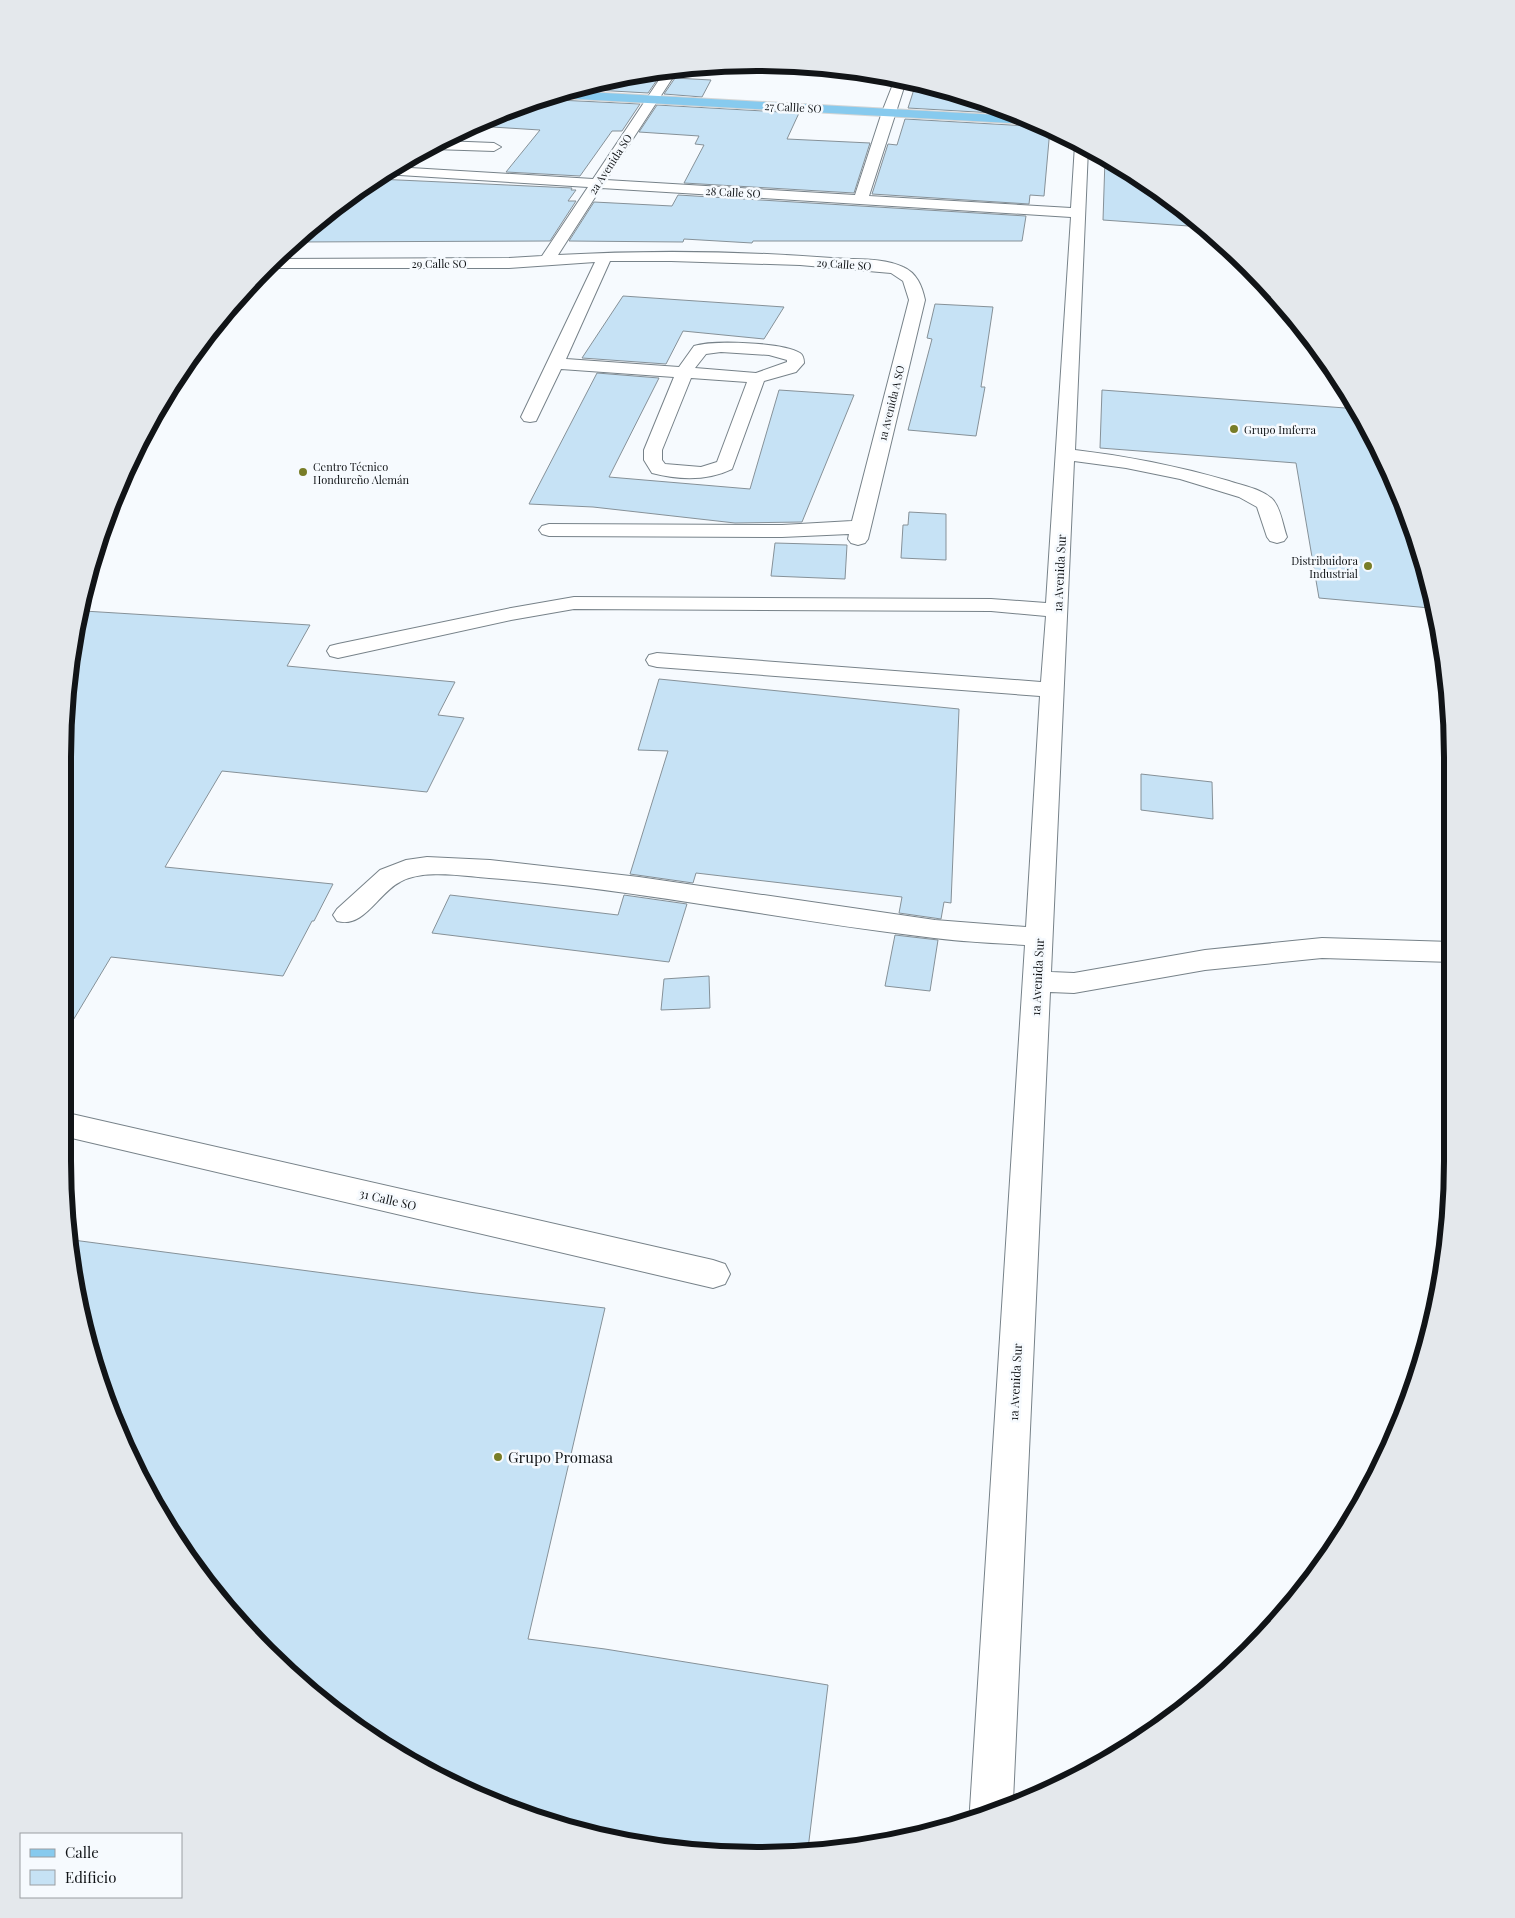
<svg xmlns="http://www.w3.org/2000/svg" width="1515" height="1918" font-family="'Playfair Display',serif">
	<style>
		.building { fill: #c6e2f5; stroke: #869198 }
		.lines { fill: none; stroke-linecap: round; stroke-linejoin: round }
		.minor-casing { stroke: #778289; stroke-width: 2 }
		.major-casing { stroke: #d4d5d5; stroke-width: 2 }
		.minor { fill: #fff; fill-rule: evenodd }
		.major { fill: #87caee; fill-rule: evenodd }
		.poi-dot { fill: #787d27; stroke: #f6fafe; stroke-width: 2 }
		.labels { text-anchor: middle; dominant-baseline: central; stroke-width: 5; stroke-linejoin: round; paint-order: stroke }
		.far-street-label { font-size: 11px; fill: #111417; stroke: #f6fafe }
		.far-poi-label { font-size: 11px; fill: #111417; stroke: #f6fafe; text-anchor: start }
		.street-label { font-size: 12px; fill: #111417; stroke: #f6fafe }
		.near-poi-label { font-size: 15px; fill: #111417; stroke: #f6fafe; text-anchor: start }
		.rim { fill: none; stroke: #111417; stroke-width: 6 }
	</style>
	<rect width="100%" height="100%" fill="#f6fafe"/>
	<g class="building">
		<polygon points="635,76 659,77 648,93 577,89"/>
		<polygon points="675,78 711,80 702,97 664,94"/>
		<polygon points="916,83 937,86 1011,114 908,108"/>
		<polygon points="551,95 558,100 640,104 622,131 612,131 580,176 506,172 540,130 476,126 534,99"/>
		<polygon points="657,105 799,113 787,139 870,143 854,193 684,183 704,145 695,144 699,136 639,132"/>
		<polygon points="905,119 1028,126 1035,123 1050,129 1044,196 1030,195 1029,204 872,194 888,144 897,145"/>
		<polygon points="1105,159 1180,206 1203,227 1103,220"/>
		<polygon points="377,179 572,188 571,190 576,190 568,201 576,201 550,241 292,242 299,235"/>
		<polygon points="678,195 1026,216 1022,241 753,241 752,243 684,239 683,242 569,241 594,202 672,206"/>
		<polygon points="623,296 784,307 764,339 683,331 666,364 582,358"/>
		<polygon points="935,304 993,307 981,387 985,387 976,436 908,430 932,339 927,338"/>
		<polygon points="597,373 659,378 609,477 750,489 779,390 854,395 802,522 735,523 593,507 529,504"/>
		<polygon points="1102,390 1359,409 1416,534 1430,608 1319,598 1296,463 1100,448"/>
		<polygon points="909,512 946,514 946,560 901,558 903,525 908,525"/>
		<polygon points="775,543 847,545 845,579 771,576"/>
		<polygon points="84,611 310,625 287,666 455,682 438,715 464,718 427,792 222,771 165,867 333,884 314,921 312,921 283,976 111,957 63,1037 64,712"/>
		<polygon points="659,679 959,709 951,903 944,902 941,919 899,913 902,897 696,873 693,883 630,874 668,751 638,750"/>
		<polygon points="1141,774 1212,782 1213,819 1141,810"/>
		<polygon points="450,895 618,915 624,895 687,904 669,962 432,933"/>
		<polygon points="895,935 938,940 930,991 885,986"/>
		<polygon points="709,976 710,1008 661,1010 664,979"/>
		<polygon points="73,1240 476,1293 605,1308 528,1639 605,1649 828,1685 808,1849 758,1856 578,1832 410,1763 266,1652 156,1508 86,1341"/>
	</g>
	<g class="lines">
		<defs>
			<g id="minor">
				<path d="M667,68H679L606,180L855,195L882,112L895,79L906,81L869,196L1071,208L1075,145L1078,142L1088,149L1075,450C1127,456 1178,466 1229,481C1243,486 1264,489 1274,501C1281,510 1283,526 1287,537L1284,541L1277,543L1270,541L1267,537L1257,507L1239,497L1180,479L1126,468L1074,461L1051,972L1074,973L1205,950L1322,938L1452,942V962L1322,958L1205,970L1074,993L1050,992L1013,1801L973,1817L970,1809L1025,945C995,943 964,942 934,938C786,921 639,889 489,878C464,876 422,869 400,882C378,893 364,929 337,921L333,915L337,909L380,870L406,860L427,857L490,860L639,877L935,920L1026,927L1040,696L657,667L649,665L646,660L649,655L657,653L1041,682L1046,616L991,611L574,609L511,620L338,658L330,656L327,651L330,646L338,644L511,608L574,597L991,599L1046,603L1071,217L601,188L558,255C649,250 741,251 832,258C854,260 882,257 903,267C917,273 922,286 925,300L868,539L865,543L858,545L851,543L848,539L849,534L782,537L549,536L542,534L539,530L542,526L549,524L782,525L852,521L909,300L903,281L891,273L800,265L671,261H610L566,359L679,367L694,346C713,340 782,342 800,353C803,355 804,359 804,363L796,372L764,381L732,469C707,481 679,480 652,473L644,460V450L674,377L561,369L536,421L530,422L524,421L521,417L595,262L509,268H269L276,259L509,258L542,256L588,187L384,174L394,167L593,179ZM721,352L769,355L787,360V362L756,373L695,368L706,354ZM691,378L747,382L717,462L701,467L665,464L662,460V450Z"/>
				<polygon points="442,141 494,143 501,147 494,151 434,149 429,147"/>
				<polygon points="63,1112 713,1260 725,1264 730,1274 725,1284 713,1288 63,1136"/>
			</g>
			<polygon id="major" points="570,91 1015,116 1033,122 1028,124 558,98 553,95"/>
		</defs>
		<use href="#minor" class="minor-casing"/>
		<use href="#major" class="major-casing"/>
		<use href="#minor" class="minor"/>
		<use href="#major" class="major"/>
	</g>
	<g class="poi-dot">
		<circle cx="1234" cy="429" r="5"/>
		<circle cx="303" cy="472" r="5"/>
		<circle cx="1368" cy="566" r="5"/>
		<circle cx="498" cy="1457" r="5"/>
	</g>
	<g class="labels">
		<g class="far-street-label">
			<text transform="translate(793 107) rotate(3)">27 Callle SO</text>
			<text transform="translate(610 164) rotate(-57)">2a Avenida SO</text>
			<text transform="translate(733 192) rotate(3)">28 Calle SO</text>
			<text x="439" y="263">29 Calle SO</text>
			<text transform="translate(844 264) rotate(4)">29 Calle SO</text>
			<text transform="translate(891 403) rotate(-76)">1a Avenida A SO</text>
		</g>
		<g class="far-poi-label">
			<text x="1244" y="429">Grupo Imferra</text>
			<text x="313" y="466">Centro Técnico<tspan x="313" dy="13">Hondureño Alemán</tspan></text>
			<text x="1358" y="560" text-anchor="end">Distribuidora<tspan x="1358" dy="13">Industrial</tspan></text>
		</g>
		<g class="street-label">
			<text transform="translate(1059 573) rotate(-87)">1a Avenida Sur</text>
			<text transform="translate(1037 977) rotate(-87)">1a Avenida Sur</text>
			<text transform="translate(388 1199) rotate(13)">31 Calle SO</text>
			<text transform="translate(1015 1382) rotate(-87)">1a Avenida Sur</text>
		</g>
		<g class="near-poi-label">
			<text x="508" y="1457">Grupo Promasa</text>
		</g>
	</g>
	<path d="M0 0H1515V1918H0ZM757 71H758A686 686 0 0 1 1444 757V1161A686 686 0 0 1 758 1847H757A686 686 0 0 1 71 1161V757A686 686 0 0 1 757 71Z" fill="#e4e8ec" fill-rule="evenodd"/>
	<path class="rim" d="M757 71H758A686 686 0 0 1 1444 757V1161A686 686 0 0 1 758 1847H757A686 686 0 0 1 71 1161V757A686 686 0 0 1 757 71Z"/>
	<rect x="20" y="1833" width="162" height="65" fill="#f6fafe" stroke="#9a9ea2"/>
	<rect x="30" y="1849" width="25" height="8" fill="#87caee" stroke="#9a9ea2"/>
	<text x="65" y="1858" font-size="15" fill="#111417">Calle</text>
	<rect x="30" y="1870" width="25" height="15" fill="#c6e2f5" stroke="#9a9ea2"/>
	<text x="65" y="1883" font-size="15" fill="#111417">Edificio</text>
</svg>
